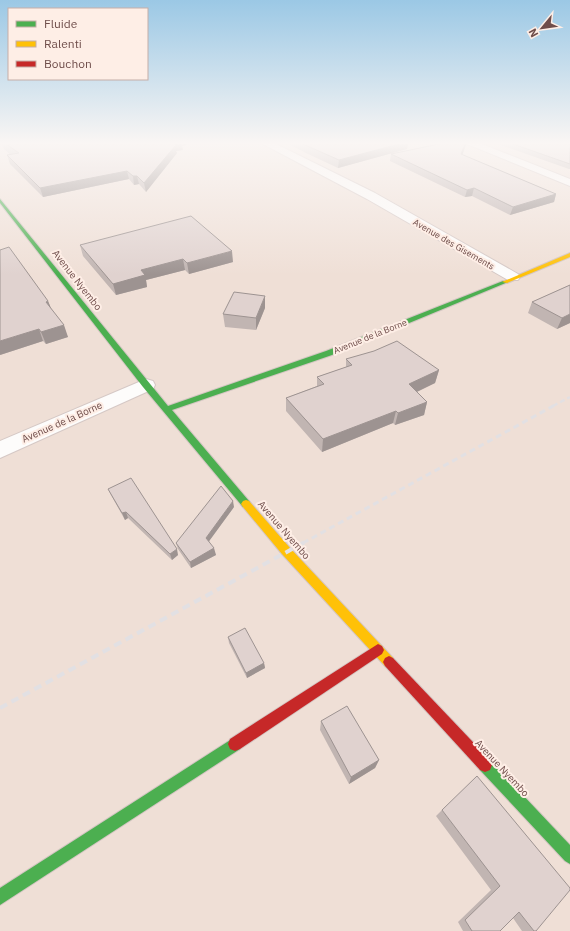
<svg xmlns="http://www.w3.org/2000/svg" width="570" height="931" font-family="'IBM Plex Sans',sans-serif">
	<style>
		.residential { fill: #efdfd6 }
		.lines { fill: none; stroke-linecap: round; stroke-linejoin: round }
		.street-casing { stroke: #d5c8c5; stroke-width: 2 }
		.fast-casing { stroke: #d4c6c3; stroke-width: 2 }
		.slow-casing { stroke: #d4c6c3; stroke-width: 2 }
		.jam-casing { stroke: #d4c6c3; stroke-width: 2 }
		.street { fill: #fdfcfb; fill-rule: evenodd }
		.fast { fill: #4caf50; fill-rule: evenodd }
		.slow { fill: #ffc107; fill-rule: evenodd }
		.jam { fill: #c62828; fill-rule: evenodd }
		.rail-far2 { stroke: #e2e0e3; stroke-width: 2.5; stroke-dasharray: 5 3; stroke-linecap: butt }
		.rail-far1 { stroke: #e2e0e3; stroke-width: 3; stroke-dasharray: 6 4; stroke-linecap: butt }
		.rail { stroke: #e2e0e3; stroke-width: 4; stroke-dasharray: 8 5; stroke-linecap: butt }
		.wall { fill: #c1b5b2 }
		.shaded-wall { fill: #9d9391 }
		.building { fill: #e0d2cf; stroke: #9d9391 }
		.labels { text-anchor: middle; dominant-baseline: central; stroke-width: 4; stroke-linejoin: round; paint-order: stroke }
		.far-street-label { font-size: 9px; fill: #6f4d4a; stroke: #feeee6 }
		.street-label { font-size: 10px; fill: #6f4d4a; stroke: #feeee6 }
	</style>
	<rect width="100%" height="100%" fill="#f4ebe6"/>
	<rect class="residential" x="0" y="144" width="570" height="787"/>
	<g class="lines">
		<defs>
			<g id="street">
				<polygon points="263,144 276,144 375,193 518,274 520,277 518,280 508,280 367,199"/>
				<polygon points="467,144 482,144 570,179 570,186"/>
				<polygon points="146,379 153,381 155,385 153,389 0,458 0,441"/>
			</g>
			<g id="fast">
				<polygon points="0,199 168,406 326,351 503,281 508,282 332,355 172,410 249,501 251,504 249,507 243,507 143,387 0,203"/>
				<polygon points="235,737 240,739 242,744 240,749 0,905 0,888"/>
				<polygon points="485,758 490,760 570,845 570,864 565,861 480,770 478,765 480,760"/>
			</g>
			<g id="slow">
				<polygon points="570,253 570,257 507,283 502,282"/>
				<polygon points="246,500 249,501 290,548 393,658 395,662 393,666 389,668 385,666 282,554 243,507 241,504 243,501"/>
			</g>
			<g id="jam">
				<polygon points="378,644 382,646 384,650 382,654 240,749 235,751 230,749 228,744 230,739"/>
				<polygon points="389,656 393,658 490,760 492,765 490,770 485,772 480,770 385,666 383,662 385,658"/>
			</g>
		</defs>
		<use href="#street" class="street-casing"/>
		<use href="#fast" class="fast-casing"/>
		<use href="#slow" class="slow-casing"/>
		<use href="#jam" class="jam-casing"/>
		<use href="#street" class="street"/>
		<use href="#fast" class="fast"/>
		<use href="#slow" class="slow"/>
		<use href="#jam" class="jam"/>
		<polyline class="rail-far2" points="553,406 570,397"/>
		<polyline class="rail-far1" points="303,543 555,405"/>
		<polyline class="rail" points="0,708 305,542"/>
	</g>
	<g class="wall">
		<polygon points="2,144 190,144 182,146 183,150 176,151 177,153 146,192 139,184 134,185 129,179 43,197 10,164 7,155 11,155 4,149"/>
		<polygon points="289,144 408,144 407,149 338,168 306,153"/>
		<polygon points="439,144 466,144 462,155 556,194 554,202 510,215 472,196 465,197 390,161 391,154"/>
		<polygon points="498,144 570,144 570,169 569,169"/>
		<polygon points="80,245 233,262 189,274 185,270 146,280 147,287 116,295 83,256"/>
		<polygon points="570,285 570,323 557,329 528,313 532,302"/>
		<polygon points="48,301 51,309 68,337 46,344 43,341 0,355"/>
		<polygon points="265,308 256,330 225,327 223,314"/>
		<polygon points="346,359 439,370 435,383 417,392 427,402 424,415 395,425 393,423 322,452 286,411 286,398 317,386 317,377 346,367"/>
		<polygon points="108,489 178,555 172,560 128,518 125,520 111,495"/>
		<polygon points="234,507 209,541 216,555 191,568 178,549 176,543"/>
		<polygon points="228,637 264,663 265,668 247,678 229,643"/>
		<polygon points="321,721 379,760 375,768 349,784 320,730"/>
		<polygon points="442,810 536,931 522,931 513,918 500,931 463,931 458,922 491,890 436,816"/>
	</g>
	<g class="shaded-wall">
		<polygon points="173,144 190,144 182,146 183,150 176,151 177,153 146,192 144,183"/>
		<polygon points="399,144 408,144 407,149 338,168 339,160"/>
		<polygon points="465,144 466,144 466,145 460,161 461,154"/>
		<polygon points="127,171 129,179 43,197 40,188"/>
		<polygon points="133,176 137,176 139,184 134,185"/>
		<polygon points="474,188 472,196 465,197 467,190"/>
		<polygon points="556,194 554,202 510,215 513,207"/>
		<polygon points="232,251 233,262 189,274 187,263"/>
		<polygon points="183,259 185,270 146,280 147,287 116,295 113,284 141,270"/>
		<polygon points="265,296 265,308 256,330 256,318"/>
		<polygon points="48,301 53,313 46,302"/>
		<polygon points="570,314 570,323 557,329 562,318"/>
		<polygon points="64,325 68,337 46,344 41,332"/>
		<polygon points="39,329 43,341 0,355 0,341"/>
		<polygon points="439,370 435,383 406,397 409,384"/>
		<polygon points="427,402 424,415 395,425 398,413"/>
		<polygon points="396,411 393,423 322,452 323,439"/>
		<polygon points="233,501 234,507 207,544 206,538"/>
		<polygon points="126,512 128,518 125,520 122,513"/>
		<polygon points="214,548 216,555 191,568 190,562"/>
		<polygon points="177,549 178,555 172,560 170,554"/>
		<polygon points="264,663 265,668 247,678 246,673"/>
		<polygon points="379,760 375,768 349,784 351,777"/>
	</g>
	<g class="building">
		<polygon points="6,144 175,144 176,145 144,183 137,176 133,176 127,171 40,188 7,155 19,153"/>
		<polygon points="303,144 399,144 339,160"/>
		<polygon points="439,144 465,144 461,154 556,194 513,207 474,188 467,190 391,154"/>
		<polygon points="513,144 570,144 570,164"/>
		<polygon points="191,216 232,251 187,263 183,259 141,270 145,275 113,284 80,245"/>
		<polygon points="9,247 48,301 46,302 64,325 41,332 39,329 0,341 0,250"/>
		<polygon points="570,285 570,314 562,318 532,302"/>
		<polygon points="234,292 265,296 256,318 223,314"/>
		<polygon points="397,341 439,370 409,384 427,402 398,413 396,411 323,439 286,398 324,384 317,377 352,365 346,359 374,351"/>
		<polygon points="131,478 177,549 170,554 126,512 122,513 108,489"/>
		<polygon points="221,486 233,501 206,538 214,548 190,562 176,543"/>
		<polygon points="245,628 264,663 246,673 228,637"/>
		<polygon points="347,706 379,760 351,777 321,721"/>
		<polygon points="477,776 570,888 570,890 536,931 534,931 519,912 500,931 472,931 465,920 500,886 442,810"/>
	</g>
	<linearGradient id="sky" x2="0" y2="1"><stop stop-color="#9bc8e5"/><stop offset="0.52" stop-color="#faf6f4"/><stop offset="1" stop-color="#faf6f4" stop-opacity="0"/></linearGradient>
	<rect width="570" height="275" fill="url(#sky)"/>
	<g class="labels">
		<g class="far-street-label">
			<text transform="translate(454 244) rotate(30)">Avenue des Gisements</text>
			<text transform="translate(370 336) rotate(-22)">Avenue de la Borne</text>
		</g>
		<g class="street-label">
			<text transform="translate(77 280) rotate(52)">Avenue Nyembo</text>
			<text transform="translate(62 422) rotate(-24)">Avenue de la Borne</text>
			<text transform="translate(284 530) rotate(49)">Avenue Nyembo</text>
			<text transform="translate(502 768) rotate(47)">Avenue Nyembo</text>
		</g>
	</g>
	<rect x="8" y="8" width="140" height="72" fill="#feeee6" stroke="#c5aea8"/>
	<rect x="16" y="21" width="20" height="6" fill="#4caf50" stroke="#c5aea8"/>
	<text x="44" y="28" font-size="12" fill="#6f4d4a">Fluide</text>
	<rect x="16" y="41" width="20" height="6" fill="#ffc107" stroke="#c5aea8"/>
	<text x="44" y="48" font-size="12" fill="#6f4d4a">Ralenti</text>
	<rect x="16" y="61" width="20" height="6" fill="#c62828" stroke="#c5aea8"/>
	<text x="44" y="68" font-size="12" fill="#6f4d4a">Bouchon</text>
	<g transform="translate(542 28) rotate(241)" stroke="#feeee6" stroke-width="3" paint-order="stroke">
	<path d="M0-3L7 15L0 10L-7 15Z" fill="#6f4d4a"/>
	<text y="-6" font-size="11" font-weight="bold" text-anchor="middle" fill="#6f4d4a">N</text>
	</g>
</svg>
